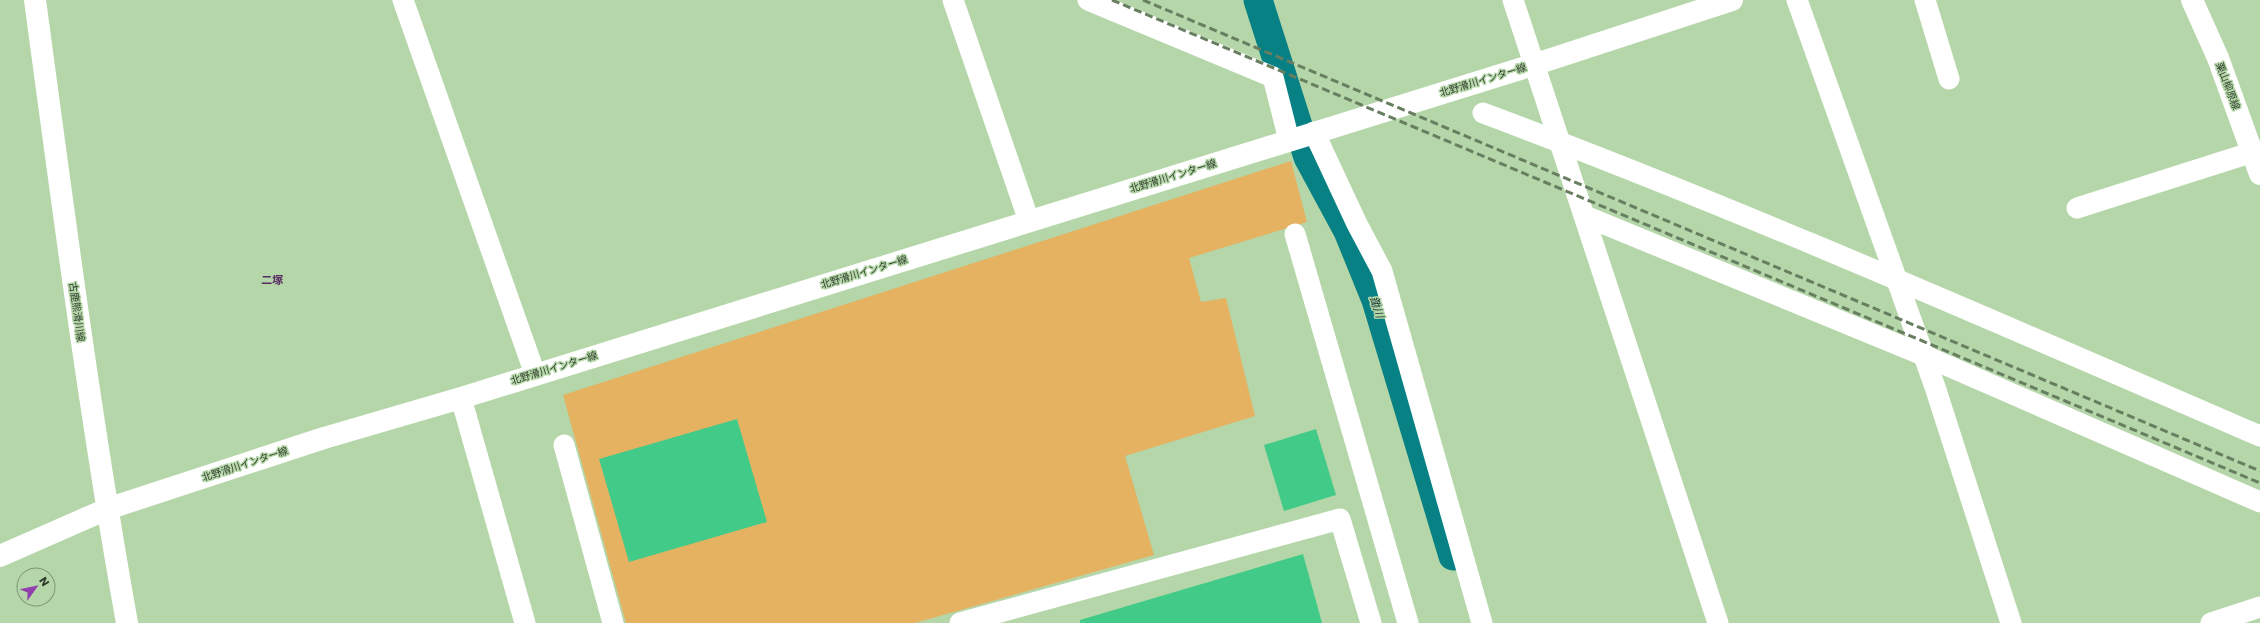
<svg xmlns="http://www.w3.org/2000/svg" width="2260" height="623" font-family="Poppins,'Noto Sans JP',sans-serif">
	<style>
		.green { fill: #e5b262 }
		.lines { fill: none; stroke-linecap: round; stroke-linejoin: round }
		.river { stroke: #078184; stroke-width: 29 }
		.building { fill: #42cb88 }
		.minor { stroke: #fff; stroke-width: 21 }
		.major { stroke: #fff; stroke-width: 22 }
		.rail { stroke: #687e61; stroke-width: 3; stroke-dasharray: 8 4; stroke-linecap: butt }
		.labels { text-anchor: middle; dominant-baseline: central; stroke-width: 3; stroke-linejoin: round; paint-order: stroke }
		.street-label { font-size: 10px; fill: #303e2c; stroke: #b4d6a8 }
		.neighbourhood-label { font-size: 11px; font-weight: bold; fill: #562d63; stroke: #b4d6a8 }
		.water-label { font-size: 11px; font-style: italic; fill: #163536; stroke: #b4d6a8 }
	</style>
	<rect width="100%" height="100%" fill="#b4d6a8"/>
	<polygon class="green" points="1291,161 1307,222 1189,258 1201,302 1226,298 1255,416 1125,456 1154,555 915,623 626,623 563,395"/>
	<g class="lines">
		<polyline class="river" points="1258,0 1308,157 1348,231 1376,300 1453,556"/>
	</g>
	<g class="building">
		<polygon points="737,419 767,522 629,562 599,459"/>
		<polygon points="1316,429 1336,495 1284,511 1264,445"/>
		<polygon points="1303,554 1322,623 1080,623 1080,620"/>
	</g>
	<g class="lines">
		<g class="minor">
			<polyline points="403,0 535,374"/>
			<polyline points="953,0 1029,221"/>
			<polyline points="1088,0 1273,77 1289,140"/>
			<polyline points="1513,0 1718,623"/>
			<polyline points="1797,0 1935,387 2011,623"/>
			<polyline points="1925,0 1949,79"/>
			<path d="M1483,113C1745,211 2003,325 2260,436"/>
			<polyline points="1314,132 1357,224 1382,271 1482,623"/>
			<polyline points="2077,208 2253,152"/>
			<polyline points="1585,216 1923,355 2260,502"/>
			<polyline points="1295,234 1408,623"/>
			<polyline points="461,398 525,623"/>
			<polyline points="564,445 613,623"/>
			<polyline points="960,623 1340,519 1371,623"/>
			<polyline points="2211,623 2260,607"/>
		</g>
		<g class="major">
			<path d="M35,0C63,208 90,416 127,623"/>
			<polyline points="2192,0 2218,58 2260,174"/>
			<polyline points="0,556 107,509 324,438 461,398 1536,64 1732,0"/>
		</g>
		<g class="rail">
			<polyline points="1112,0 2260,483"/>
			<polyline points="1143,0 2260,471"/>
		</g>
	</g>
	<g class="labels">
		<g class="street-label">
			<text transform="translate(1483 80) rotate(-17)">北野滑川インター線</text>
			<text transform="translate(2228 86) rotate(69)">栗山柳原線</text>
			<text transform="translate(1173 176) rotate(-17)">北野滑川インター線</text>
			<text transform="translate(864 272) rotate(-17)">北野滑川インター線</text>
			<text transform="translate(77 312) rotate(82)">古鹿熊滑川線</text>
			<text transform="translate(554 368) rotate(-17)">北野滑川インター線</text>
			<text transform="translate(245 464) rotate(-18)">北野滑川インター線</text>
		</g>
		<g class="neighbourhood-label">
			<text x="272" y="280">二塚</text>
		</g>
		<g class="water-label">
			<text transform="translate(1377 307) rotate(72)">鋤川</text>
		</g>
	</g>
	<g transform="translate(36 587) rotate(57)"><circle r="19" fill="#b4d6a8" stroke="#7f9976"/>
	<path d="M0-3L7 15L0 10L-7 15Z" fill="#933fad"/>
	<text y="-6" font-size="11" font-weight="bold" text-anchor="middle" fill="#303e2c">N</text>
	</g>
</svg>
